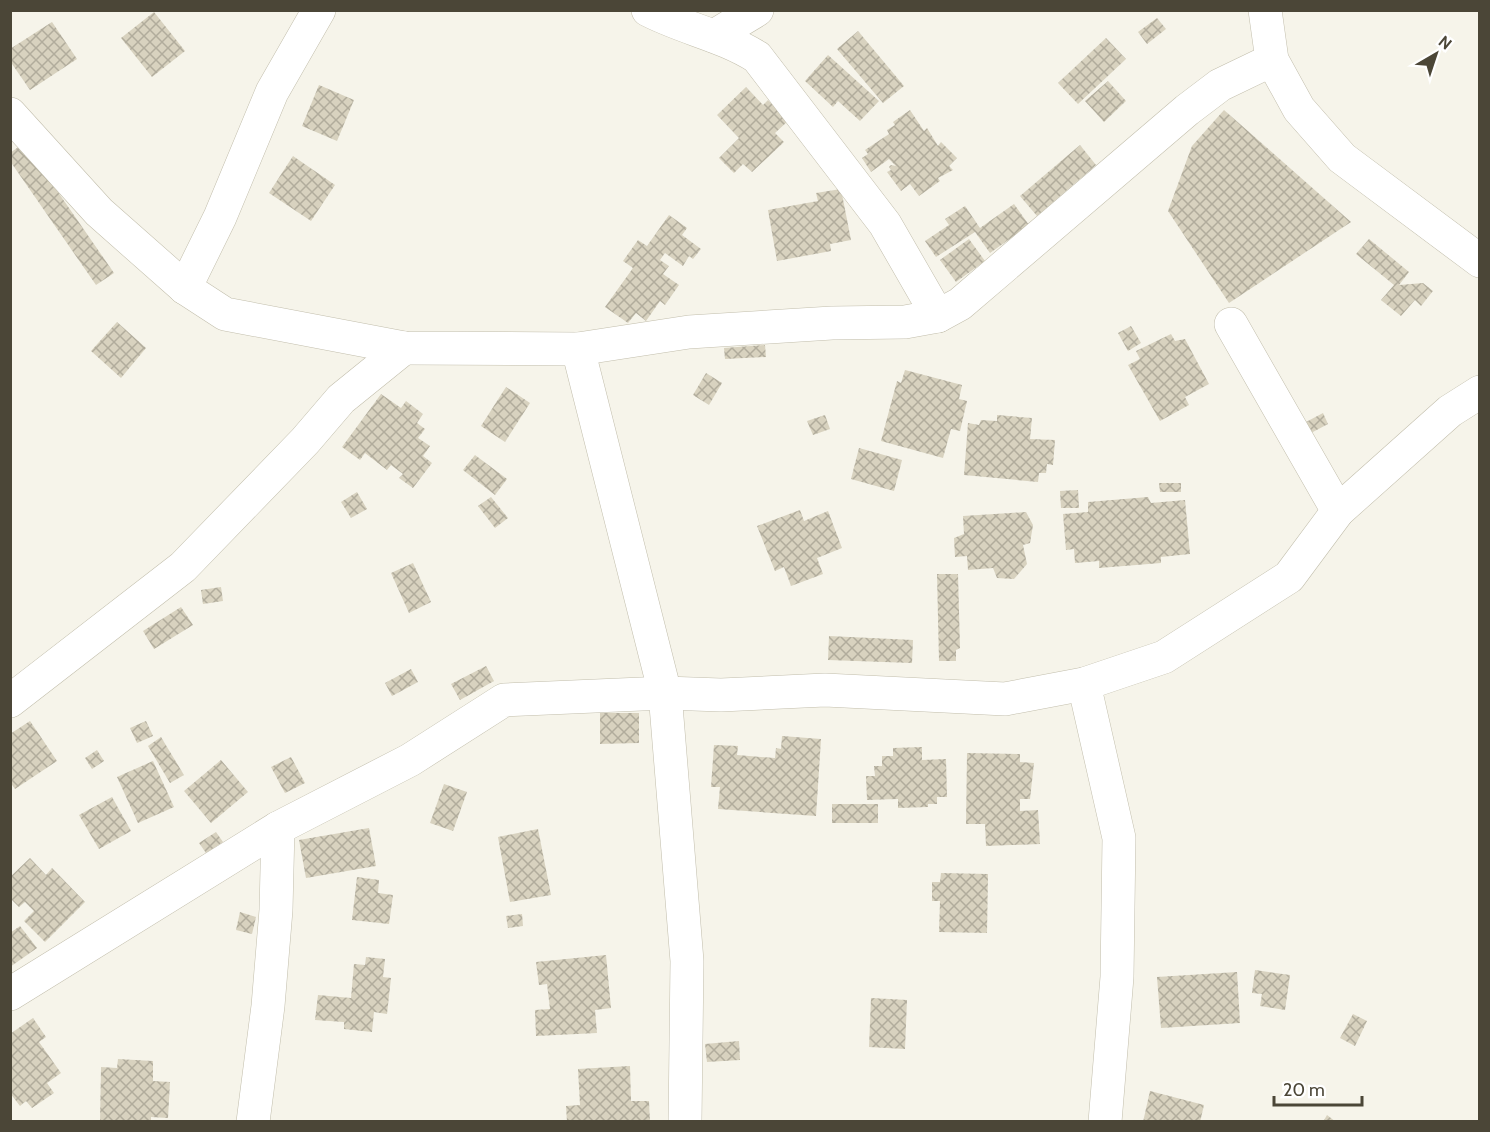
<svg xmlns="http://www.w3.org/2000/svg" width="1490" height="1132" font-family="Cabin,sans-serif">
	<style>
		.building { fill: url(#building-cross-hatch) }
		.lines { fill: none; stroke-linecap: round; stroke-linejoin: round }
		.minor-casing { stroke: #c2beac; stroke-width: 34 }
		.minor { stroke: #fff; stroke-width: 33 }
	</style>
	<defs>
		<pattern id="building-cross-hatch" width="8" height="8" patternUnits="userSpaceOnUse" patternTransform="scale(1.5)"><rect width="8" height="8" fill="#d8d2bf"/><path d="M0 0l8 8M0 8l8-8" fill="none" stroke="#b1ac9c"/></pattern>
	</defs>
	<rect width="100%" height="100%" fill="#f6f4ea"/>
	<g class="building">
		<polygon points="154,12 185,51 152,77 121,38"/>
		<polygon points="1157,18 1166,29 1147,44 1138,32"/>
		<polygon points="52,22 77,59 30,90 10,61 10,49"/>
		<polygon points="858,31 904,86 883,103 837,49"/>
		<polygon points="1106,38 1126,59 1078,104 1058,83"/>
		<polygon points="828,55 879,101 860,121 838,101 833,107 805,81"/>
		<polygon points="1108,81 1126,101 1104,122 1085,101"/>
		<polygon points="319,85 354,100 337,141 302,126"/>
		<polygon points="746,87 763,105 768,100 788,121 775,133 784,142 752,172 743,164 734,173 719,158 739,138 717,115"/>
		<polygon points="910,110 924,131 927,128 938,146 941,142 957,158 949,166 953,170 938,178 940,181 919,196 910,184 901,191 887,172 891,170 889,167 891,165 896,166 889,159 871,172 862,158 868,154 865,150 889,134 887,130 895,125 893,122"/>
		<polygon points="1224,110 1351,222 1229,303 1168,211 1192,146"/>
		<polygon points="24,143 114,273 96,285 10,161 10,153"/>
		<polygon points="1080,145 1096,165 1037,216 1020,196"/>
		<polygon points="293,156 335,185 311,221 269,193"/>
		<polygon points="841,189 851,240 830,244 831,251 777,261 768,210 818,201 816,193"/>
		<polygon points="1014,204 1029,225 990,253 975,232 936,257 925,241 949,225 945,219 965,206 980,228"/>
		<polygon points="669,215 687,228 682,235 701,249 693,259 689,256 683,266 665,253 660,260 669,266 663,274 679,285 665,305 660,301 646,321 636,313 628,323 605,307 633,268 623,261 638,240 647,246"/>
		<polygon points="969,239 985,261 956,282 940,260"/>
		<polygon points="1369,239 1409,272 1399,285 1423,283 1433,291 1421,306 1415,300 1401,316 1381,300 1394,285 1356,254"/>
		<polygon points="117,322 146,348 121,378 91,351"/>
		<polygon points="1131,326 1141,343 1128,351 1118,333"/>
		<polygon points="1171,334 1175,341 1185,339 1209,384 1185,397 1189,405 1160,421 1128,365 1140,359 1136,351"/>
		<polygon points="765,345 766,357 725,359 724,348"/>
		<polygon points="905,370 962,385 959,399 967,401 960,431 951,429 943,458 881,441 897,381 901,383"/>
		<polygon points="706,373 722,383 709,405 693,395"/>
		<polygon points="506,387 530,403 505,442 481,426"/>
		<polygon points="381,394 401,408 406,401 423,414 417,423 425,429 418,438 430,446 423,456 432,463 413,488 399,478 403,474 391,465 387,470 365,453 360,460 342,447"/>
		<polygon points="1323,413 1328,424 1311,433 1306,422"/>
		<polygon points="825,415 830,429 813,435 807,421"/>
		<polygon points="997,415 1032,418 1030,439 1055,440 1053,465 1047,464 1046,473 1039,473 1038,482 964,475 968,423 979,425 981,420 997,421"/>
		<polygon points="859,448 902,460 894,491 851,479"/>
		<polygon points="475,455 507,479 495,495 463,470"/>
		<polygon points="1159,483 1181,483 1181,492 1160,492"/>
		<polygon points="1078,490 1079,508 1061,508 1060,491"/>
		<polygon points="357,492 367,509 351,518 341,502"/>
		<polygon points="491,497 508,518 495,528 478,506"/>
		<polygon points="1148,497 1151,503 1185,500 1190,554 1161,557 1161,563 1099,568 1099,561 1075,563 1074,549 1066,550 1063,514 1088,512 1088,502"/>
		<polygon points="800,510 804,521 828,511 842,548 817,558 823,574 791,586 784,567 775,571 757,526"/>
		<polygon points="1026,512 1033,525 1030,543 1023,545 1027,564 1014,579 997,578 993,568 968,570 967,556 955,557 954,538 964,534 963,516"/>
		<polygon points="413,563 431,602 409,613 391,573"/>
		<polygon points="937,574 958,574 960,648 956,650 956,661 939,661"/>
		<polygon points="221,587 223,601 203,604 201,590"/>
		<polygon points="181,607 193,625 154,649 143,631"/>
		<polygon points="829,636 913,640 912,663 828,660"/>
		<polygon points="486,666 494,681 460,700 451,684"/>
		<polygon points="411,669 418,682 392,696 385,683"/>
		<polygon points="600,713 639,713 639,743 600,744"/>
		<polygon points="30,721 57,761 15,789 10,782 10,734"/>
		<polygon points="146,721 153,736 137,743 130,728"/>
		<polygon points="782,736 821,739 816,816 718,809 720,787 711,787 714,745 738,746 737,755 775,758 776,748 781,749"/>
		<polygon points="161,737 184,775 170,783 148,746"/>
		<polygon points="922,747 922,760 946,759 947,797 937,797 937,804 928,804 928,807 898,808 898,799 867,800 866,776 875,776 874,766 882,766 882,756 893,756 893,748"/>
		<polygon points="97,750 104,761 92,769 85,758"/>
		<polygon points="967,753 1020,754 1020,762 1034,763 1030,799 1020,799 1020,811 1038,810 1040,844 986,846 985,824 966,824"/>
		<polygon points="291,757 305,783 285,793 271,767"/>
		<polygon points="221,760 248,792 211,823 184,791"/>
		<polygon points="153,761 174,807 138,823 117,777"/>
		<polygon points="444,784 467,792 453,831 430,823"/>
		<polygon points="112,797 131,831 99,849 79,815"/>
		<rect x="832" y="804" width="46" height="19"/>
		<polygon points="369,828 376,866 306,878 299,840"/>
		<polygon points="538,829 551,895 510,902 498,837"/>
		<polygon points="216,832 223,842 206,853 199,843"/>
		<polygon points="30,858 46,875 52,868 85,902 45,942 24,921 34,911 25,902 19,907 10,898 10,877"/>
		<polygon points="941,873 988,874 987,933 939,932 940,901 932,901 932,882 940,882"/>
		<polygon points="357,877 379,880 378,893 393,895 389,924 352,920"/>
		<polygon points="240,912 256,917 252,934 236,930"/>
		<polygon points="522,914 523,926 508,928 506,916"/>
		<polygon points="20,926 37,948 10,967 10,933"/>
		<polygon points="606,955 611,1008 595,1010 597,1033 536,1036 535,1010 550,1009 547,984 539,985 536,962"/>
		<polygon points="366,957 385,959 383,977 391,978 387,1014 374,1012 372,1032 344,1029 344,1022 315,1020 318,995 351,998 354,964 365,965"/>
		<polygon points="1255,970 1290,975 1285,1010 1260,1006 1262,994 1252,993"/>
		<polygon points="1237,972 1240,1023 1161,1028 1157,977"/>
		<polygon points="871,998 907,1000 905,1049 869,1047"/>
		<polygon points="1353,1014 1367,1021 1355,1046 1340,1038"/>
		<polygon points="33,1018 46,1037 39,1042 61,1073 47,1083 54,1093 32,1108 26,1101 20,1106 10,1093 10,1034"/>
		<polygon points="739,1041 740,1060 707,1062 705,1044"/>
		<polygon points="118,1059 153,1061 153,1081 170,1082 168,1118 151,1117 151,1122 100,1122 101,1067 117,1068"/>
		<polygon points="630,1066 631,1101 649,1101 650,1122 567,1122 566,1106 580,1105 578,1069"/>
		<polygon points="1150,1091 1204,1105 1200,1122 1143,1122"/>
		<polygon points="1327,1115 1336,1122 1323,1122"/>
	</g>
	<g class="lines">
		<defs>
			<g id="minor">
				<path d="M648,10C685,29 722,35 757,57L885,224L938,316"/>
				<polyline points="1265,10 1272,60 1299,109 1342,158 1480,261"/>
				<polyline points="714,36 757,10"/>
				<polyline points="10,114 99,212 185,288 225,314 404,348 578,349 689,332 832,323 905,322 938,316 960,304 1187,110 1220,85 1272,60"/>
				<polyline points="185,288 220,217 272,92 319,10"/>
				<polyline points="1231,324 1338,511"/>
				<polyline points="578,349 665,693 687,961 685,1122"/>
				<polyline points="1084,684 1119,838 1117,977 1105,1122"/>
				<polyline points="10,701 183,567 305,441 341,399 404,348"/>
				<polyline points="10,994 278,828 410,760 504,700 665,693 721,695 825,690 1005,699 1084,684 1164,657 1289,577 1338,511 1450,411 1480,392"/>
				<polyline points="253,1122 268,1006 276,910 278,828"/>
			</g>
		</defs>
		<use href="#minor" class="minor-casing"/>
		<use href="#minor" class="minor"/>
	</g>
	<rect width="1490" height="1132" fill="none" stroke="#4b4637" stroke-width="24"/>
	<g transform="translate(1436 54) rotate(39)" stroke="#ffffff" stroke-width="4.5" paint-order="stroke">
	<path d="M0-4.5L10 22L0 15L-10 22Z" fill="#4b4637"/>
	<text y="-9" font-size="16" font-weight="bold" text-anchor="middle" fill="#4b4637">N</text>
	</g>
	<path d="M1274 1096v9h88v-9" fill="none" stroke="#4b4637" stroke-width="3"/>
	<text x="1283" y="1096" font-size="18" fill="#4b4637" stroke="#ffffff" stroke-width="4.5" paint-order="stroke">20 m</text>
</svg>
